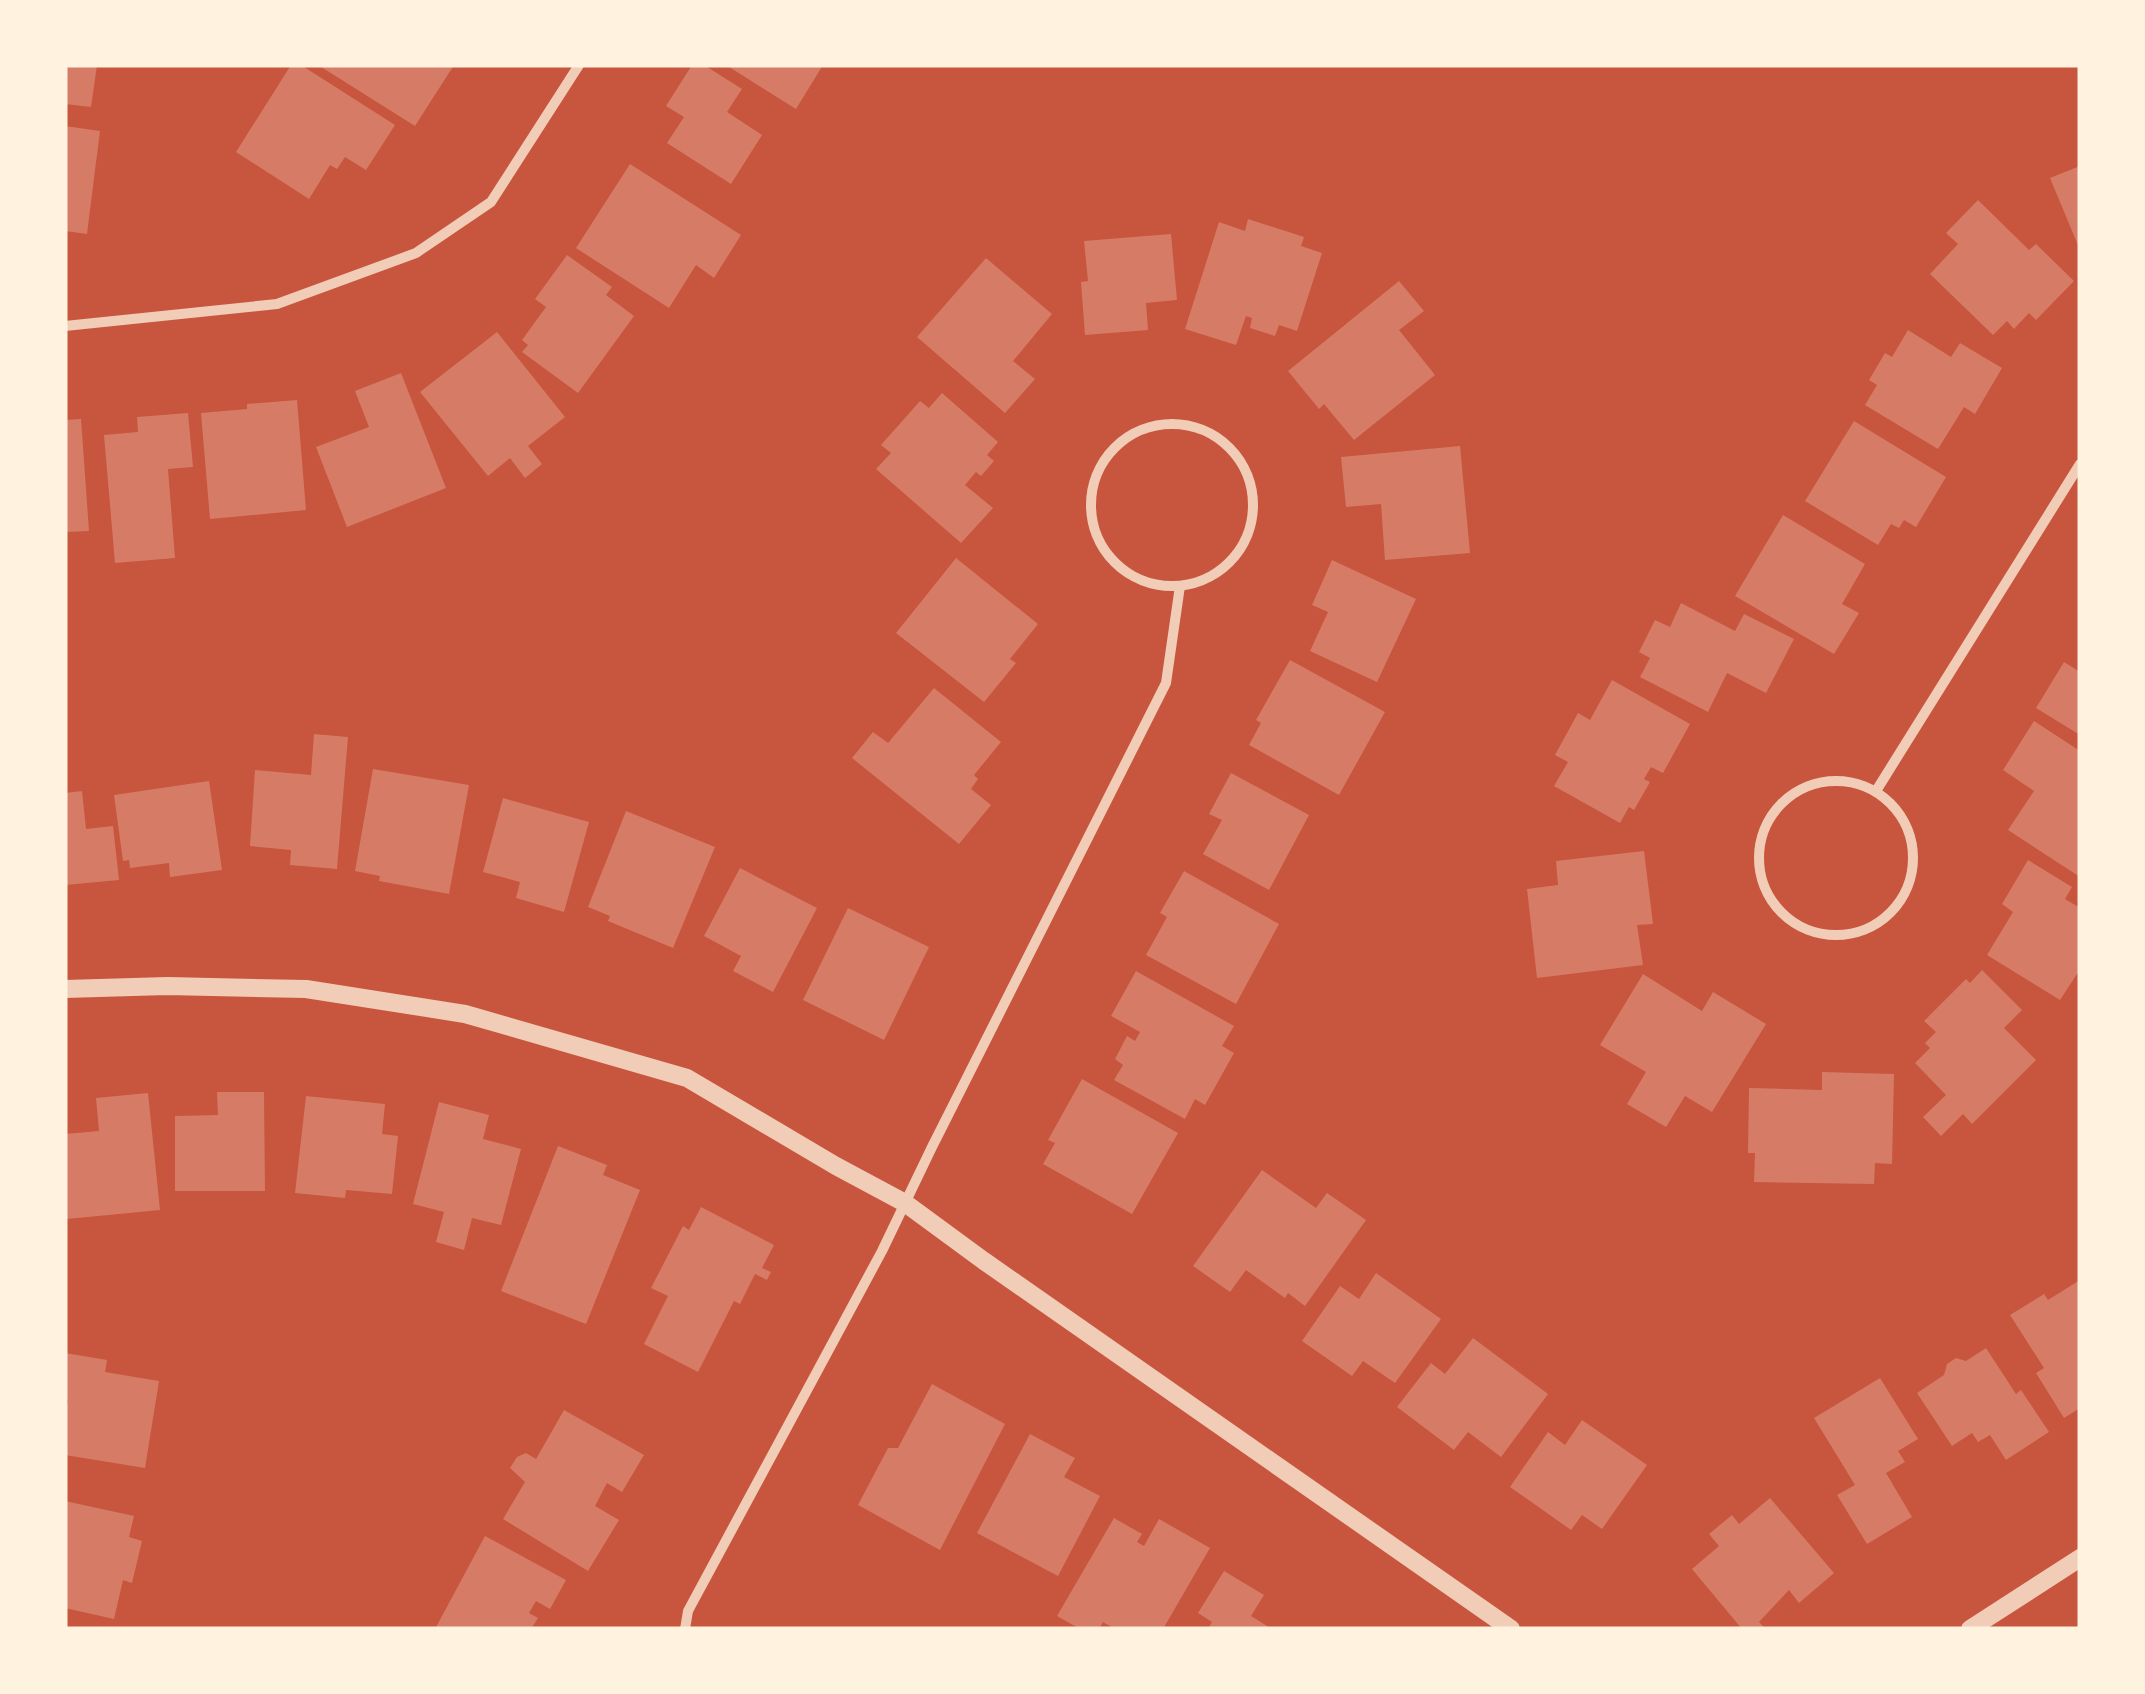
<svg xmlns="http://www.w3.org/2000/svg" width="2145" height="1694" font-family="Barlow,sans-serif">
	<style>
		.building { fill: #d67c66 }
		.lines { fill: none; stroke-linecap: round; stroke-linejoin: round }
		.minor { stroke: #f1ccb7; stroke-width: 10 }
		.tertiary { stroke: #f1ccb7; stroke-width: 18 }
	</style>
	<rect width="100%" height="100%" fill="#c8553d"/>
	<g class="building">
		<polygon points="65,65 97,65 91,107 65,104"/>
		<polygon points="291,65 301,65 395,125 366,170 345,157 337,169 330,165 309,199 236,152"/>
		<polygon points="318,65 454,65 415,126"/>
		<polygon points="692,65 704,65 742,89 727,112 762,135 731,184 667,143 684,117 666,106"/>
		<polygon points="726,65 823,65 796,109"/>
		<polygon points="65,126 100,131 87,234 65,231"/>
		<polygon points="630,164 741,235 714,278 696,265 669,308 576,248"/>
		<polygon points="2080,166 2080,250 2050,178"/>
		<polygon points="1978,200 2029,250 2036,244 2074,281 2036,320 2029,313 2014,329 2007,321 1993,335 1930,274 1958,244 1946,233"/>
		<polygon points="1248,219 1304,237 1301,246 1322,253 1297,331 1279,325 1275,336 1250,328 1252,318 1246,316 1236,345 1185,329 1219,222 1245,231"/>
		<polygon points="1171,234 1177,300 1146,303 1148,330 1085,335 1081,282 1088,281 1084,241"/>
		<polygon points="567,255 612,287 606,295 634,316 578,393 522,352 528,345 522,340 546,307 535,299"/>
		<polygon points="986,258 1052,314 1013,361 1035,379 1005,413 917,337"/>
		<polygon points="1399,281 1424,311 1399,330 1435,375 1354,440 1324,404 1319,409 1288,371"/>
		<polygon points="1908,330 1951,357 1960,343 2002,368 1975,414 1964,407 1938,449 1865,405 1877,385 1869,380 1885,353 1892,357"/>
		<polygon points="497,332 565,417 528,446 542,464 525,478 510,458 488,476 420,392"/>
		<polygon points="401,373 446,488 347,527 316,447 369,427 355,391"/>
		<polygon points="942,393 998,442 987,455 994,461 981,476 976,472 965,485 993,508 961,543 876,469 891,453 881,445 920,401 929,408"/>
		<polygon points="297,400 306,510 210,519 201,413 247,409 247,404"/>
		<polygon points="188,413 193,467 168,469 175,558 115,563 104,435 138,432 137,417"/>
		<polygon points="81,419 89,531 65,532 65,420"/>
		<polygon points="1854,421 1946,477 1916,527 1904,520 1899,528 1891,524 1878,545 1805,501"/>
		<polygon points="1460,446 1470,553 1385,560 1381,504 1346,507 1341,457"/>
		<polygon points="1783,515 1865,564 1842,604 1859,613 1834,654 1735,596"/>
		<polygon points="956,558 1038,624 1010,659 1016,663 984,702 896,633"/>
		<polygon points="1332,560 1416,599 1377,682 1310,651 1328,612 1312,605"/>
		<polygon points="1681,603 1735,631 1744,614 1794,639 1766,693 1727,673 1708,712 1640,677 1650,658 1639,652 1655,620 1670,627"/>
		<polygon points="1290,660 1385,712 1339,795 1249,745 1261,723 1256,720"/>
		<polygon points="2064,662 2080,672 2080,735 2036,708"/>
		<polygon points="1612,680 1690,724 1663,773 1651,767 1644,779 1650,782 1634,810 1629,807 1620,823 1554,786 1568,762 1555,755 1578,713 1590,720"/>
		<polygon points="934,688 1001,742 974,775 978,779 971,789 991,805 959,844 852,758 873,732 888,743"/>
		<polygon points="2034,721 2080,751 2080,877 2008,830 2034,791 2003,770"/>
		<polygon points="314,734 348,737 337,869 290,865 291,850 250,846 255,770 311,775"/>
		<polygon points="373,769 469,785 449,894 379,881 380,876 355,871"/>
		<polygon points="1231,773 1309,815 1269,890 1203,854 1222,820 1209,814"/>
		<polygon points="209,781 222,870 170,877 169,863 130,868 129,860 123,861 114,795"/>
		<polygon points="82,791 86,829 113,826 119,880 65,885 65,793"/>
		<polygon points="503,798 589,822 564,912 516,898 520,882 483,872"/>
		<polygon points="626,811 715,847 673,948 608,921 610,916 588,907"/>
		<polygon points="1644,851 1653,924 1637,925 1643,965 1537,978 1527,889 1558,885 1556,861"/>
		<polygon points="2028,860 2072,887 2065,899 2080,908 2080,974 2077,974 2060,1000 1987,955 2013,912 2002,904"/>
		<polygon points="740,868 817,908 773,992 733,971 741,956 704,936"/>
		<polygon points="1184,871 1279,924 1236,1004 1146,955 1167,917 1160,913"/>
		<polygon points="848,908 929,947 884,1040 803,1000"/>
		<polygon points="1982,970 2022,1010 2004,1028 2036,1060 1972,1124 1963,1114 1941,1136 1923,1117 1946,1095 1915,1063 1930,1048 1925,1043 1936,1032 1924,1021 1966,979 1970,983"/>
		<polygon points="1136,971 1234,1026 1222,1046 1234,1053 1205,1105 1195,1099 1185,1119 1114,1080 1123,1065 1115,1059 1127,1036 1135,1041 1140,1032 1111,1016"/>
		<polygon points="1643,974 1702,1011 1713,992 1766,1024 1712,1112 1685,1096 1666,1127 1627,1104 1646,1072 1600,1045"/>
		<polygon points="1822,1072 1894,1074 1892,1164 1875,1163 1874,1184 1754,1182 1755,1153 1748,1153 1749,1088 1822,1090"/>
		<polygon points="1082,1079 1178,1133 1132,1214 1043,1164 1055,1143 1048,1140"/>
		<polygon points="217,1092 264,1092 265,1191 175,1191 175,1116 218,1115"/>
		<polygon points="148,1093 160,1210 67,1219 65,1134 99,1131 96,1098"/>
		<polygon points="306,1096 385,1104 382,1134 398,1136 392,1194 346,1190 345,1198 295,1193"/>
		<polygon points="439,1102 489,1115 483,1139 521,1149 501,1225 472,1218 464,1250 436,1242 444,1212 413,1204"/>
		<polygon points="558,1146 607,1165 603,1175 640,1190 586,1324 501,1291"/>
		<polygon points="1262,1170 1316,1208 1327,1193 1366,1220 1305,1306 1288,1293 1285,1298 1246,1270 1230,1292 1193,1266"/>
		<polygon points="701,1207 774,1245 762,1268 771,1272 767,1280 755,1274 740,1304 734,1301 698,1372 644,1344 668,1296 651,1288 683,1226 689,1230"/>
		<polygon points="1376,1273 1441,1319 1395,1383 1363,1361 1352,1376 1302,1341 1340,1286 1359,1299"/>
		<polygon points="2080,1280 2080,1408 2064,1418 2036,1373 2044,1368 2010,1315 2044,1294 2048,1300"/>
		<polygon points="1473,1338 1548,1394 1501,1457 1468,1432 1454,1450 1397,1407 1431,1363 1445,1374"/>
		<polygon points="1986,1348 2016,1394 2021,1390 2049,1432 2006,1460 1990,1435 1978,1442 1972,1433 1952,1446 1917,1393 1944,1375 1947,1364 1956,1358 1966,1361"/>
		<polygon points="65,1353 107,1360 105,1372 159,1381 145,1468 65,1455 65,1417 68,1400 65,1399"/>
		<polygon points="1880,1378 1918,1439 1898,1451 1905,1462 1886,1473 1912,1517 1867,1544 1837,1495 1855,1485 1814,1418"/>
		<polygon points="932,1384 1005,1424 940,1550 858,1505 888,1448 898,1448"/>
		<polygon points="564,1410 644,1455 622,1492 607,1483 595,1506 619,1520 588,1571 503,1519 525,1482 510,1468 517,1457 526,1453 536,1459"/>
		<polygon points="1582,1420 1647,1465 1602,1529 1582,1515 1571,1530 1510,1487 1548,1432 1565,1445"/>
		<polygon points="1030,1434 1075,1458 1064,1477 1100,1496 1058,1576 977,1533"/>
		<polygon points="1770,1498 1834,1573 1799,1603 1789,1590 1759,1622 1764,1627 1762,1629 1742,1629 1692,1569 1719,1546 1709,1534 1732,1515 1739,1524"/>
		<polygon points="65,1501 134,1516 129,1537 142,1541 132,1583 123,1580 114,1619 65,1608"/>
		<polygon points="1114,1518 1142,1534 1137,1542 1144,1546 1159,1519 1210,1548 1163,1629 1115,1629 1103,1622 1099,1629 1080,1629 1057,1616"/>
		<polygon points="485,1536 566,1580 550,1609 536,1601 529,1613 538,1618 531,1629 435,1629"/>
		<polygon points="1224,1571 1264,1595 1251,1616 1272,1629 1208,1629 1212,1622 1198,1613"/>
	</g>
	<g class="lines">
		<g class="minor">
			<polyline points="65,326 277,304 416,253 491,202 579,65"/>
			<circle cx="1172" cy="505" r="81"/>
			<circle cx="1836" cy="858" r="77"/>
			<polyline points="1876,791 2080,464"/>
			<polyline points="685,1629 688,1611 882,1251 932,1147 1166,683 1180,586"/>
		</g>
		<g class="tertiary">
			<polyline points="65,989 167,986 306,989 465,1014 687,1078 836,1166 905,1203 984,1261 1511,1629"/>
			<polyline points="1970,1629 2080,1558"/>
		</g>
	</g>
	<rect width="2145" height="1694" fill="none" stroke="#fff3e0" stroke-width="135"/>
</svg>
